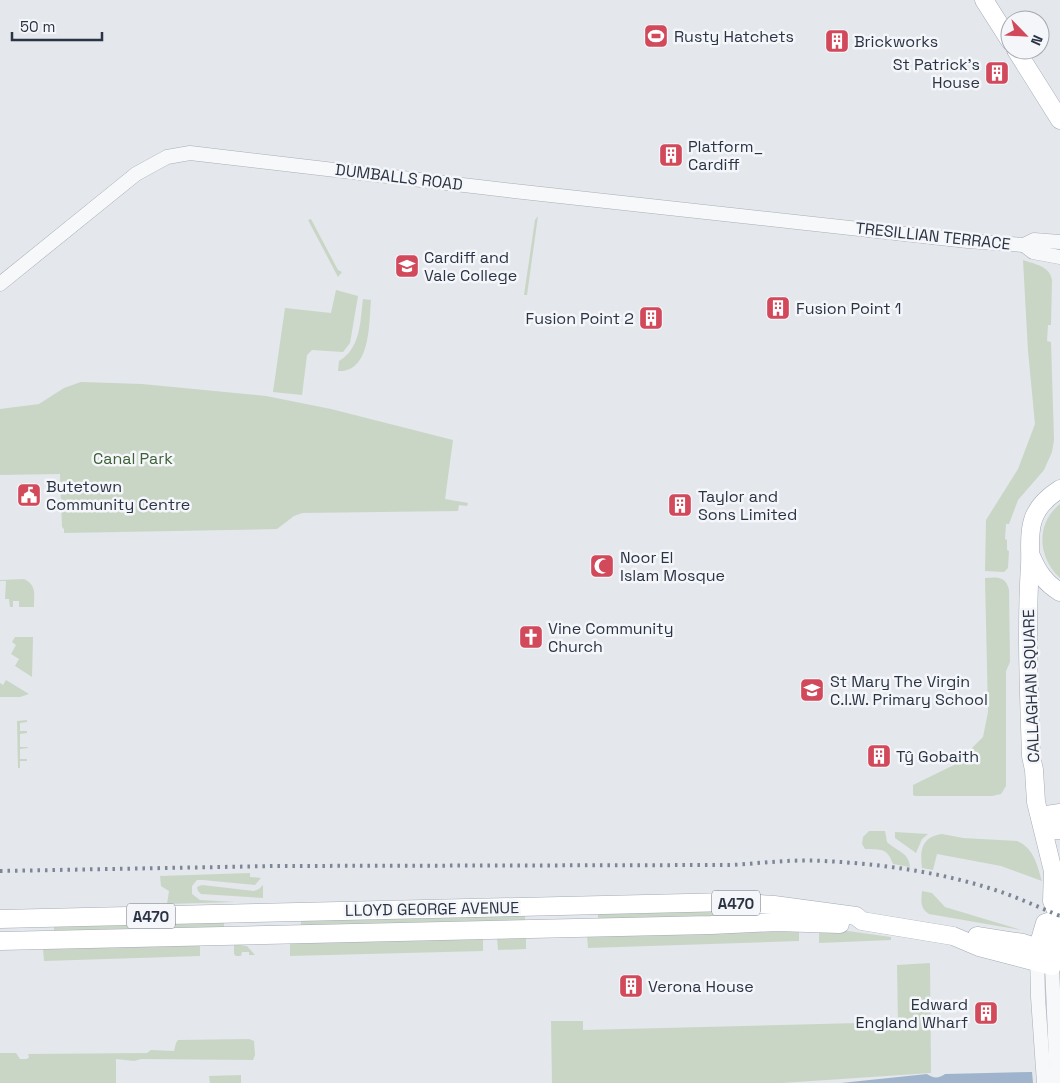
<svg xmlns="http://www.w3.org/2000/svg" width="1060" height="1083" font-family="'Space Grotesk',sans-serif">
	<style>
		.green { fill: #c9d6c5 }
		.water { fill: #9fb4cc }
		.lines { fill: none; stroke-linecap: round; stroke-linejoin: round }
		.minor-casing { stroke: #a9aeb7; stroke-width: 15 }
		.major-casing { stroke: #a3abb8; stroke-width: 19 }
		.minor { stroke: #f7f8fa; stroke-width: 14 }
		.major { stroke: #fff; stroke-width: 18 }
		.rail { stroke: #7d8696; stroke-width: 4; stroke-dasharray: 2.5 5; stroke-linecap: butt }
		.labels { text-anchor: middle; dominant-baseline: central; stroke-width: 5; stroke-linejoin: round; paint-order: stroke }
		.shield { fill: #f4f6f9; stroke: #676e7b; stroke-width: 1 }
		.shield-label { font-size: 15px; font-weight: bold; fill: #2b3445 }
		.poi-label { font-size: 16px; fill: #2b3445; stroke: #f4f6f9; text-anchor: start }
		.street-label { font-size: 16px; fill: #2b3445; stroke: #f4f6f9 }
		.park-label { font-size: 16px; fill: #3f6138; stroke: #f4f6f9 }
	</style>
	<rect width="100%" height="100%" fill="#e4e7ec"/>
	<g class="green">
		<polygon points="538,216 527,295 524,295 535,220"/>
		<polygon points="311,219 338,270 342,272 338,277 308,220"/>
		<path d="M1023,260C1034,264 1050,266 1052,280L1051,325H1048L1047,341L1051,342L1054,440L1052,452L1044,470L1018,500L1009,524H1006L1005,539L1007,540V550L1009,551L1008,568L1004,572L985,571L986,520L1018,469L1035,424L1028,351Z"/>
		<polygon points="336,290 358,296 350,343 343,352 312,350 307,355 302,395 273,392 285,308 331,313"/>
		<path d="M363,299L371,300C369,323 371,373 338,371L339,361C361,348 360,322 363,299Z"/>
		<polygon points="81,382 142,384 266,396 331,409 453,440 445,499 468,503 467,506 459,505 458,511 302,513 294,516 277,529 64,533 64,529 62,527 60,474 0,475 0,409 39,404 64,388"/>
		<path d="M1060,504V578C1038,558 1035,524 1060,504Z"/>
		<path d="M985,578C997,577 1006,576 1009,590L1010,662L1006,671V786L1001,794L992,796H915L913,795V785L956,764L983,737L988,712Z"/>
		<path d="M24,579C37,585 34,595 34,607H19V601H13V607H10L9,599H5L6,581H0V580Z"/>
		<polygon points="15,637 33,637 32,677 15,666 19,659 11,654 16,645 12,642"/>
		<polygon points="6,680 29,694 20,697 0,697 0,683 3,685"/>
		<polygon points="27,720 27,722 20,723 20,731 27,731 27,733 20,734 20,747 28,747 28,748 20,749 20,759 27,759 27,761 20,761 20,768 18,768 17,721"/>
		<path d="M869,831H885L887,842C896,851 909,852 910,867L893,864C887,847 881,850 865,849L862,844L863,837Z"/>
		<polygon points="895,832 928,834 922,839 916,853 895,838"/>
		<path d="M942,834L963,838L1017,841C1034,848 1037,865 1042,881L1001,866L937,854L933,870L922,868C920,851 921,837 942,834Z"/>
		<polygon points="250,873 250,877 261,878 255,885 203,880 197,880 192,886 192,894 200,900 235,902 167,904 169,891 161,886 160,876"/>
		<polygon points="202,885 254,891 259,889 263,885 263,898 201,894 198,891 197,887"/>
		<path d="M922,891L932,893L945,907L1021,930L929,914C920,908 921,901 922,891Z"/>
		<polygon points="720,910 720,917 598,920 598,913"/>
		<polygon points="525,915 525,922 301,927 301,919"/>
		<polygon points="224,921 224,928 54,933 54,926"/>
		<polygon points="799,927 799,941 588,948 587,935"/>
		<polygon points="819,927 891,937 891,940 819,943"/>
		<polygon points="497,937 526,937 526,949 498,950"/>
		<polygon points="483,938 483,951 290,956 290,942"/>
		<polygon points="200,944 200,956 44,961 43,948"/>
		<polygon points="234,944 247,946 255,955 249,955 249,952 242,952 241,956 236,956 234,954"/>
		<polygon points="930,963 931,1073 782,1083 552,1083 551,1021 583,1021 583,1030 898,1022 897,965"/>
		<polygon points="249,1039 254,1041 255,1055 253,1060 141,1059 134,1061 116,1059 116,1083 0,1083 0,1053 16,1053 20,1059 27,1059 29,1057 28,1054 147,1053 151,1050 174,1051 176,1043 178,1040"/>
		<polygon points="241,1075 241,1083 210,1083 209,1076"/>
	</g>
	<path class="water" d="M1032,1072L1033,1083H841L927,1074C934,1079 939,1078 945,1074Z"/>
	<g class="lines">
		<defs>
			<g id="minor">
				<polyline points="1024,245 1033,252 1060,257"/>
				<polyline points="0,284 136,174 167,157 190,153 514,191 968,241 1024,245 1034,240 1060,242"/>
				<polyline points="1037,954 1038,997 1044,1083"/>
				<polyline points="1052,966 1057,1083"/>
			</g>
			<g id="major">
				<polyline points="984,0 1010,41"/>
				<polyline points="1016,50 1060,120"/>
				<path d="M1060,489C1049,496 1037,507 1033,520C1028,535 1031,549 1030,565C1026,629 1029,693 1031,756L1034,770L1036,802L1053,871L1052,901L1055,908L1060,904"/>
				<path d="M1031,556C1038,572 1045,583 1060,592"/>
				<polyline points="1040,816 1060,813"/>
				<polyline points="1044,831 1060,830"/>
				<polyline points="0,919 730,902 774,905 856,916 862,921 953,936 979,947 1052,966 1052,948 1054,925 1051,921 1045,923 1038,947"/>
				<polyline points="977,936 1023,943 1049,951"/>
				<polyline points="0,941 711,925 776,922 840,924"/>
			</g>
		</defs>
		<use href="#minor" class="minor-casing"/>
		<use href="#major" class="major-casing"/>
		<use href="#minor" class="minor"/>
		<use href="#major" class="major"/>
		<path class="rail" d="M0,871L275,866L732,865C763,863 793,859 824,861C884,864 947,873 1004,893C1023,900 1041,908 1060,916"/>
	</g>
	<defs>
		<symbol id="stadium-square" viewBox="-11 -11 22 22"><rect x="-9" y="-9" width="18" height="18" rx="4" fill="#d1495b" stroke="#f4f6f9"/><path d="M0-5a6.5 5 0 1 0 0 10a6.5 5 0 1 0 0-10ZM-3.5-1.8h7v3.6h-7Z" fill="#fff"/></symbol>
		<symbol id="building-square" viewBox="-11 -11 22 22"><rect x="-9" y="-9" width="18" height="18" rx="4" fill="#d1495b" stroke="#f4f6f9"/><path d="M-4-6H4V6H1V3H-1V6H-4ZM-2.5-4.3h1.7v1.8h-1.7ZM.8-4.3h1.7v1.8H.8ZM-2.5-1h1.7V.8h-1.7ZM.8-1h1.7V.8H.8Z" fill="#fff"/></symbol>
		<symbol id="university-square" viewBox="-11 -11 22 22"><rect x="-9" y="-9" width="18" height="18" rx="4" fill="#d1495b" stroke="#f4f6f9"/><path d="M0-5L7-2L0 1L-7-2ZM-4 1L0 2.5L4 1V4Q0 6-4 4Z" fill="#fff"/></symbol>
		<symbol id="civic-square" viewBox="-11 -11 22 22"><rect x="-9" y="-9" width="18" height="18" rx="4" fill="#d1495b" stroke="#f4f6f9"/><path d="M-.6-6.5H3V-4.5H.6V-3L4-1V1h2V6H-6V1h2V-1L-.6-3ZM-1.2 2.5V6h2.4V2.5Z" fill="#fff"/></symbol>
		<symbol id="mosque-square" viewBox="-11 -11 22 22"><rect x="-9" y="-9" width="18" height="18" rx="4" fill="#d1495b" stroke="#f4f6f9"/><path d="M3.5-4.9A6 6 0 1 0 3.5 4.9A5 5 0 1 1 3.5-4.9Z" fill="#fff"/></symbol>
		<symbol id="church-square" viewBox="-11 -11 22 22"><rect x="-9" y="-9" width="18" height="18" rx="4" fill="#d1495b" stroke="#f4f6f9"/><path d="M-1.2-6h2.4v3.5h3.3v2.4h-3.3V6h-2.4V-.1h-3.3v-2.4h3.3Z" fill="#fff"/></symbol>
		<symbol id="school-square" viewBox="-11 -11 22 22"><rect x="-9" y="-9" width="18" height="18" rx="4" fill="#d1495b" stroke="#f4f6f9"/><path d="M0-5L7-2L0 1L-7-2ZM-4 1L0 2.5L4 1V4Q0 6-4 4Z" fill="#fff"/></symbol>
	</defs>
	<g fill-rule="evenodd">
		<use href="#stadium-square" x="642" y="22" width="28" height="28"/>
		<use href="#building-square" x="823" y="27" width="28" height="28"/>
		<use href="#building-square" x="983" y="59" width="28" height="28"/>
		<use href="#building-square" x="657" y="141" width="28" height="28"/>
		<use href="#university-square" x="393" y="252" width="28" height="28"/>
		<use href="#building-square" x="764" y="294" width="28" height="28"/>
		<use href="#building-square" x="637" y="304" width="28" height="28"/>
		<use href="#civic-square" x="15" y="481" width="28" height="28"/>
		<use href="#building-square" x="666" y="491" width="28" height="28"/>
		<use href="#mosque-square" x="588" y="552" width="28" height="28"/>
		<use href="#church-square" x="517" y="623" width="28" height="28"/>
		<use href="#school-square" x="798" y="676" width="28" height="28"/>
		<use href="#building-square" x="865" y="742" width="28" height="28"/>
		<use href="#building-square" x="617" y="972" width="28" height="28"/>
		<use href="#building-square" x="972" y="999" width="28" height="28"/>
	</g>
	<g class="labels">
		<g class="shield">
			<rect x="712" y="890.5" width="48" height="25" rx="4"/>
			<rect x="127" y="903.5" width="48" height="25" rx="4"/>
		</g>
		<g class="shield-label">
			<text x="736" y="903">A470</text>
			<text x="151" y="916">A470</text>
		</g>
		<g class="poi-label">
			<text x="674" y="36">Rusty Hatchets</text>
			<text x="854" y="41">Brickworks</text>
			<text x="980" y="64" text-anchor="end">St Patrick's<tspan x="980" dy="18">House</tspan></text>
			<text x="688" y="146">Platform_<tspan x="688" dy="18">Cardiff</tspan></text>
			<text x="424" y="257">Cardiff and<tspan x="424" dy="18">Vale College</tspan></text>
			<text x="796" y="308">Fusion Point 1</text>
			<text x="634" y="318" text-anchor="end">Fusion Point 2</text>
			<text x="46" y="486">Butetown<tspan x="46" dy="18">Community Centre</tspan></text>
			<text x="698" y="496">Taylor and<tspan x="698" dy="18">Sons Limited</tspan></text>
			<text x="620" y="557">Noor El<tspan x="620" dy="18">Islam Mosque</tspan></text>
			<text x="548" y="628">Vine Community<tspan x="548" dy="18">Church</tspan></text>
			<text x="830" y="681">St Mary The Virgin<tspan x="830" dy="18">C.I.W. Primary School</tspan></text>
			<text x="896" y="756">Tŷ Gobaith</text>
			<text x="648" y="986">Verona House</text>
			<text x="968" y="1004" text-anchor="end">Edward<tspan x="968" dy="18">England Wharf</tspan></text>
		</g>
		<g class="street-label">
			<text transform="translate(399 177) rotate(7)">DUMBALLS ROAD</text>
			<text transform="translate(933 236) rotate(6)">TRESILLIAN TERRACE</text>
			<text transform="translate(1031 686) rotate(-92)">CALLAGHAN SQUARE</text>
			<text transform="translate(432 909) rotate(-1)">LLOYD GEORGE AVENUE</text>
		</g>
		<g class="park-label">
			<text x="133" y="458">Canal Park</text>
		</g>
	</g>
	<g transform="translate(1025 35) rotate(114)"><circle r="24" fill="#f4f6f9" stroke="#a4a8b1"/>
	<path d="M0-4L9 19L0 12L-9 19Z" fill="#d1495b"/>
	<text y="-8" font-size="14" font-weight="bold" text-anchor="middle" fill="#2b3445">N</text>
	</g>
	<path d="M12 32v8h90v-8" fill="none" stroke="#2b3445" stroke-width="2.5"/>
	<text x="20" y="32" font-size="15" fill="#2b3445" stroke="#f4f6f9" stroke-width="4" paint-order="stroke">50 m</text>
</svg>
